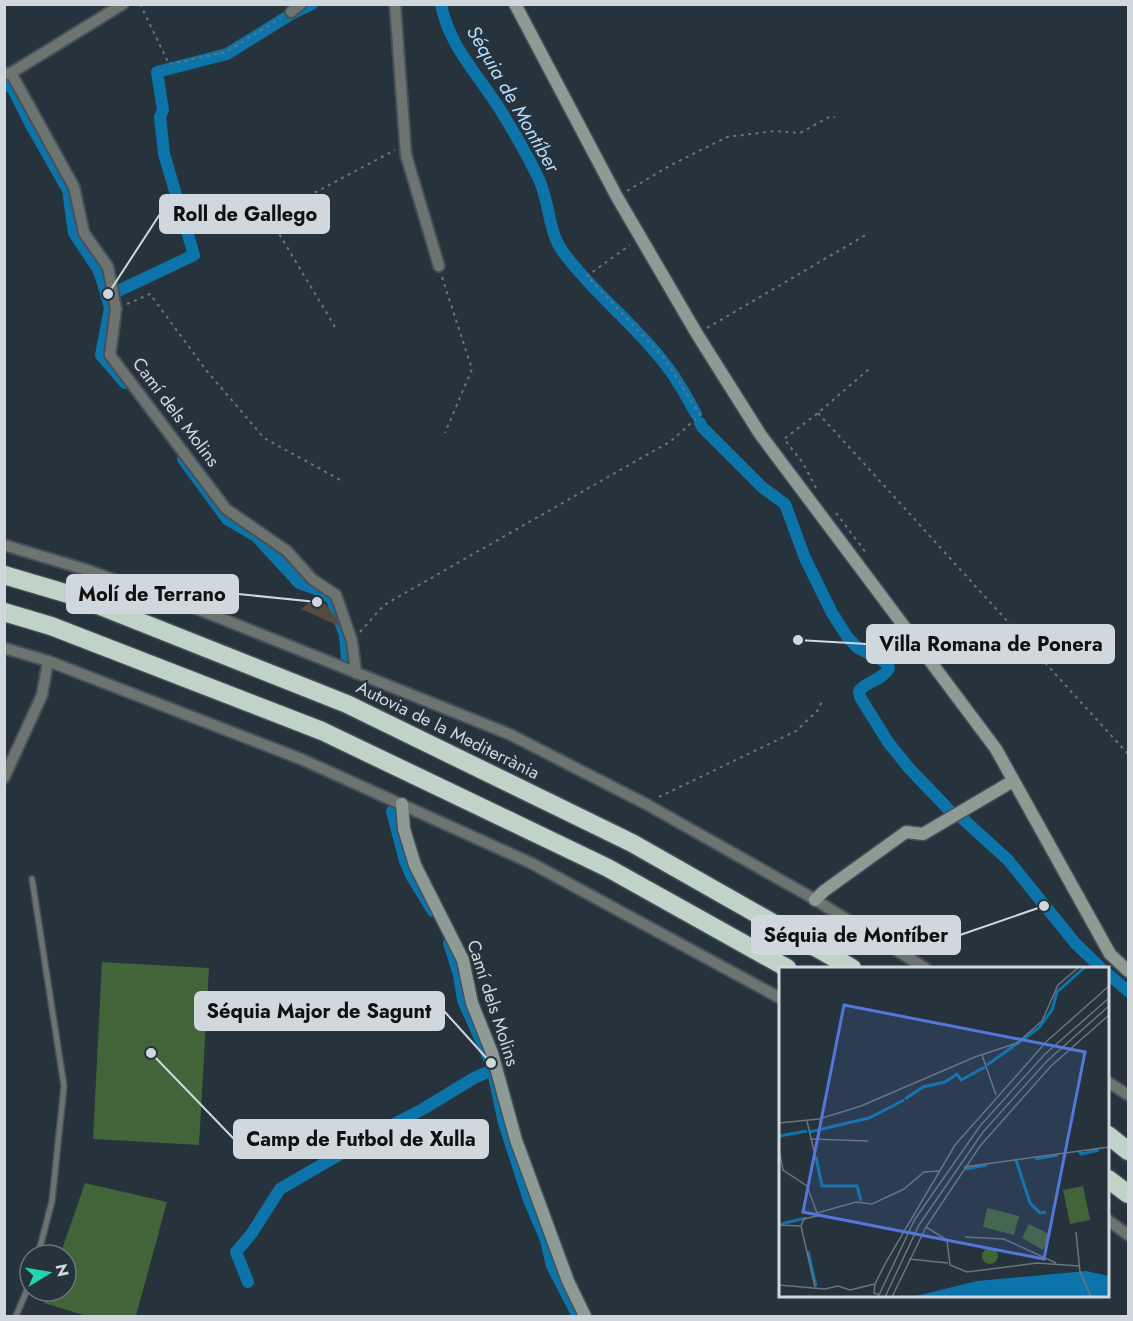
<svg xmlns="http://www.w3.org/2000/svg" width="1133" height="1321" font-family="Jost,sans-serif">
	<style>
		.green { fill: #416439 }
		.shadow { fill: #0007 }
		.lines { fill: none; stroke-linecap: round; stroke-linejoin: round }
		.stream { stroke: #4792b9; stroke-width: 4 }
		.canal { stroke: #0c74a9; stroke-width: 12 }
		.building { fill: #544a3d }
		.lane-casing { stroke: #455059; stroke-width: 8 }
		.street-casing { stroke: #455059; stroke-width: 14 }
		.secondary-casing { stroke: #455059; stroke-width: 15 }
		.highway-casing { stroke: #455059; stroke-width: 21 }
		.path { stroke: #6a757d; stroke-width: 2; stroke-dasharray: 3 4.5; stroke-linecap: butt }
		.lane { stroke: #6d7470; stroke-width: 5 }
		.street { stroke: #6d7470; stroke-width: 10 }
		.secondary { stroke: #8e9b94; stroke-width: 12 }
		.highway { stroke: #c0d3c9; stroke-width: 18 }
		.labels { text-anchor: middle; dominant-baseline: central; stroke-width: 4.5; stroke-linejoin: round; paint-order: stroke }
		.street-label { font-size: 18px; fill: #d0d8de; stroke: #26323c }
		.water-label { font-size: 20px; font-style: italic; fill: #b3dbf9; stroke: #26323c }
		.inset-river { fill: none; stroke: #0c74a9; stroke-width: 3 }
		.inset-road { fill: none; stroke: #6a747d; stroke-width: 1.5 }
		.view { fill: #5377da; fill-opacity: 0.15; stroke: #5377da; stroke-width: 3 }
		.inset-edge { fill: none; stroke: #d0d8de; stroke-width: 3 }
		.leader { fill: none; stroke: #d0d8de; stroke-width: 2 }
		.callout-dot { fill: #d0d8de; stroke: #26323c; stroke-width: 2 }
		.callout { fill: #d0d8de; stroke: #d0d8de; stroke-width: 2 }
		.callout-label { font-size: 20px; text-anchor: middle; font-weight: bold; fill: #111 }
	</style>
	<rect width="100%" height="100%" fill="#26323c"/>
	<g class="green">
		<polygon points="102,962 209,968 199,1145 93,1139"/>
		<polygon points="85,1183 167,1202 136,1316 87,1316 44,1303 48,1291 66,1291 66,1255 60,1255"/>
	</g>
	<polygon class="shadow" points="320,597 324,599 342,626 308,611"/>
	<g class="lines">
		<polyline class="stream" points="107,294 108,294"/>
		<g class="canal">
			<path d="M441,4C448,45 480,77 501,111C514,132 526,153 537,175C550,199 547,230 563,252C593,293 635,324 665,364C677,379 687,397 696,414"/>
			<polyline points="4,79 14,91 31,125 68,190 74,233 98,269 103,283 110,308 101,355 125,383"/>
			<polyline points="118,291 194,255 164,154 160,117 163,110 157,72 227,54 293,13 312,4"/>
			<path d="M700,423L702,427L762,487L785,504L805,558L832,613L848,638L858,648L885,662L889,668C883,680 867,681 859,691L860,697L888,742L908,767L951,812"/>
			<polyline points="183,459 227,519 256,536 299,583 316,589 331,598 345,635 347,660"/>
			<polyline points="392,811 405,861 411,875 433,911"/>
			<polyline points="963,819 1008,860 1075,943 1101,968"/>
			<polyline points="449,943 459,975 463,1000 491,1063 504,1123 529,1200 546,1240 552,1266 578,1316"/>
			<polyline points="1108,974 1128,991"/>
			<polyline points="248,1282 236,1252 252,1233 280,1189 373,1135 423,1109 474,1078 492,1070"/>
		</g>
	</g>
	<polygon class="building" points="319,595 336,618 339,626 301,609"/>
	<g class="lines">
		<defs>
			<g id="lane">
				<polyline points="32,879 64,1086 52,1201 38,1255"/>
				<polyline points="16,1316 30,1283"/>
			</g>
			<g id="street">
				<polyline points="395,4 406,155 439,266"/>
				<polyline points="291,12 301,4"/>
				<polyline points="11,73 123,4"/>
				<polyline points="4,74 11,73 74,187 84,233 108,267 116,309 110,355 226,509 287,551 312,579 336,595 352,641 356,673"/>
				<polyline points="4,545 87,570 205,612 509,734 646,804 809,896 925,968"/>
				<polyline points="4,648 48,661 301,759 531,863 780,998"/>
				<polyline points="4,778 42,695 48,661"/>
				<polyline points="1108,1082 1128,1095"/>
				<polyline points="1108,1220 1128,1235"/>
			</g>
			<g id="secondary">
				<polyline points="515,4 617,197 697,334 760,434 996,749 1110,954 1128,971"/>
				<polyline points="402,804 404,829 415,865 463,960 472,1003 492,1053 516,1140 568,1281 585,1316"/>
				<polyline points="815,900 824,891 906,832 923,834 1013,781"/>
			</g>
			<g id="highway">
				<polyline points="4,575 75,596 347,704 632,843 852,968"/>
				<polyline points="4,612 51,626 322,731 608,868 787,968"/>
				<polyline points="1108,1135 1128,1151"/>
				<polyline points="1108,1179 1128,1194"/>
			</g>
		</defs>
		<use href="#lane" class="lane-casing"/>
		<use href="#street" class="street-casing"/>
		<use href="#secondary" class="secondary-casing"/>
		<use href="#highway" class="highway-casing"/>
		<g class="path">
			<polyline points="140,4 169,64 226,52 281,18"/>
			<polyline points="627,191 671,165 727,137 775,131 800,133 829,117 835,117"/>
			<polyline points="442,277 472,369 445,433"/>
			<polyline points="127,304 150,294 206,370 264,438 344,482"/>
			<polyline points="335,327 269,217 395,150"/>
			<polyline points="707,328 869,233"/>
			<polyline points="818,413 1128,754"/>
			<polyline points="816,488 803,463 784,439 818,413 869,369"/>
			<polyline points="836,513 867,554"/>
			<polyline points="360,632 384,605 671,441 700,415 665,359 587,276 630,245"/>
			<polyline points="659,797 796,731 818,710 823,699"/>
		</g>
		<use href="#lane" class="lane"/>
		<use href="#street" class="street"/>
		<use href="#secondary" class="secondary"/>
		<use href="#highway" class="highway"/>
	</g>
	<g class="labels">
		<g class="street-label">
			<text transform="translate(176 412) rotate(53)">Camí dels Molins</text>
			<text transform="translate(448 730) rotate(26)">Autovia de la Mediterrània</text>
			<text transform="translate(493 1003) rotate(72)">Camí dels Molins</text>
		</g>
		<g class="water-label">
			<text transform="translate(513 99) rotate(60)">Séquia de Montíber</text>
		</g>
	</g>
	<g transform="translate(779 967)">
		<rect width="330" height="330" fill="#26323c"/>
		<path d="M304,219L311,253L291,257L284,223ZM208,241L240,249L235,268L204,260ZM250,257L272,268L264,283L243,271ZM203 289a8 8 0 1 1 16 0a8 8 0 1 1-16 0Z" fill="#416439"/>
		<path d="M307,304L330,309V330H133L198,314Z" fill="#0c74a9"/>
		<path class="inset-river" d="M208,98L260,61L273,43L278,25L306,0M126,132L144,120L166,115L178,107L182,113L206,100M30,165L90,151L125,133M0,169L28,164M300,184L302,187L320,183M37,190L43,219H78L82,234M256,192L279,188M237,193L251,236L261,246L267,245M186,202L208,198M2,257L27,251M29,284L37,319"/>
		<path class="inset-road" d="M203,88L217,128M28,154L37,192M0,156L40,152L82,139L196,90L238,76L263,54L279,18L300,0M31,172L89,174M0,182L4,203L28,219L38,246M185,200L330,180M0,258L22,259M22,259L25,252L38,249V246L77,235L93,237L125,222L145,205L160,204M22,259L36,320M147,260L168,273L171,298L188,305L258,296L300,299M297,265L301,305L312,330M186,270L225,272L277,296M130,292L169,296M0,318L46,322L59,319L71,323L96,317M101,328L95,326L96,317L107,295L176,178L268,74L330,19M99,330L136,252L201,159L265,88L330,31M106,330L140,258L204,165L268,94L330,39M113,330L147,260L201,179L272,99L330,48"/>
		<path class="view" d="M65,38L306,85L265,292L24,245Z"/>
		<rect width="330" height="330" class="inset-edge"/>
	</g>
	<path class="leader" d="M108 294L160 214M317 602L238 594M798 640L867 644M1044 906L960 935M491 1063L444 1011M151 1053L234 1139"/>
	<g class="callout-dot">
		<circle cx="108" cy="294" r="6"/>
		<circle cx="317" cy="602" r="6"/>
		<circle cx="798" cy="640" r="6"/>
		<circle cx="1044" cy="906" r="6"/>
		<circle cx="491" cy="1063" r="6"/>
		<circle cx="151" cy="1053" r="6"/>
	</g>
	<g class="callout">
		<rect x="160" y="195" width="169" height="38" rx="6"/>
		<rect x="67" y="575" width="171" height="38" rx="6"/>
		<rect x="867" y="625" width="247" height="38" rx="6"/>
		<rect x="752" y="916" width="208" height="38" rx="6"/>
		<rect x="195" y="992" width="249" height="38" rx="6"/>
		<rect x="234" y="1120" width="254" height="38" rx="6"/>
	</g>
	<g class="callout-label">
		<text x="245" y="221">Roll de Gallego</text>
		<text x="152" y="601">Molí de Terrano</text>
		<text x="991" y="651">Villa Romana de Ponera</text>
		<text x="856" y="942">Séquia de Montíber</text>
		<text x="319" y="1018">Séquia Major de Sagunt</text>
		<text x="361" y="1146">Camp de Futbol de Xulla</text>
	</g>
	<rect width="1133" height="1321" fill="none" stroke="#d0d8de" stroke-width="12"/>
	<g transform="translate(48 1273) rotate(79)"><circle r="28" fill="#26323c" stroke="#6a747d" stroke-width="1.5"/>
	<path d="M0-4.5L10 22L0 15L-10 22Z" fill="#22d5af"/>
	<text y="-9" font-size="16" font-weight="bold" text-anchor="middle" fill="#d0d8de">N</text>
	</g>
</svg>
